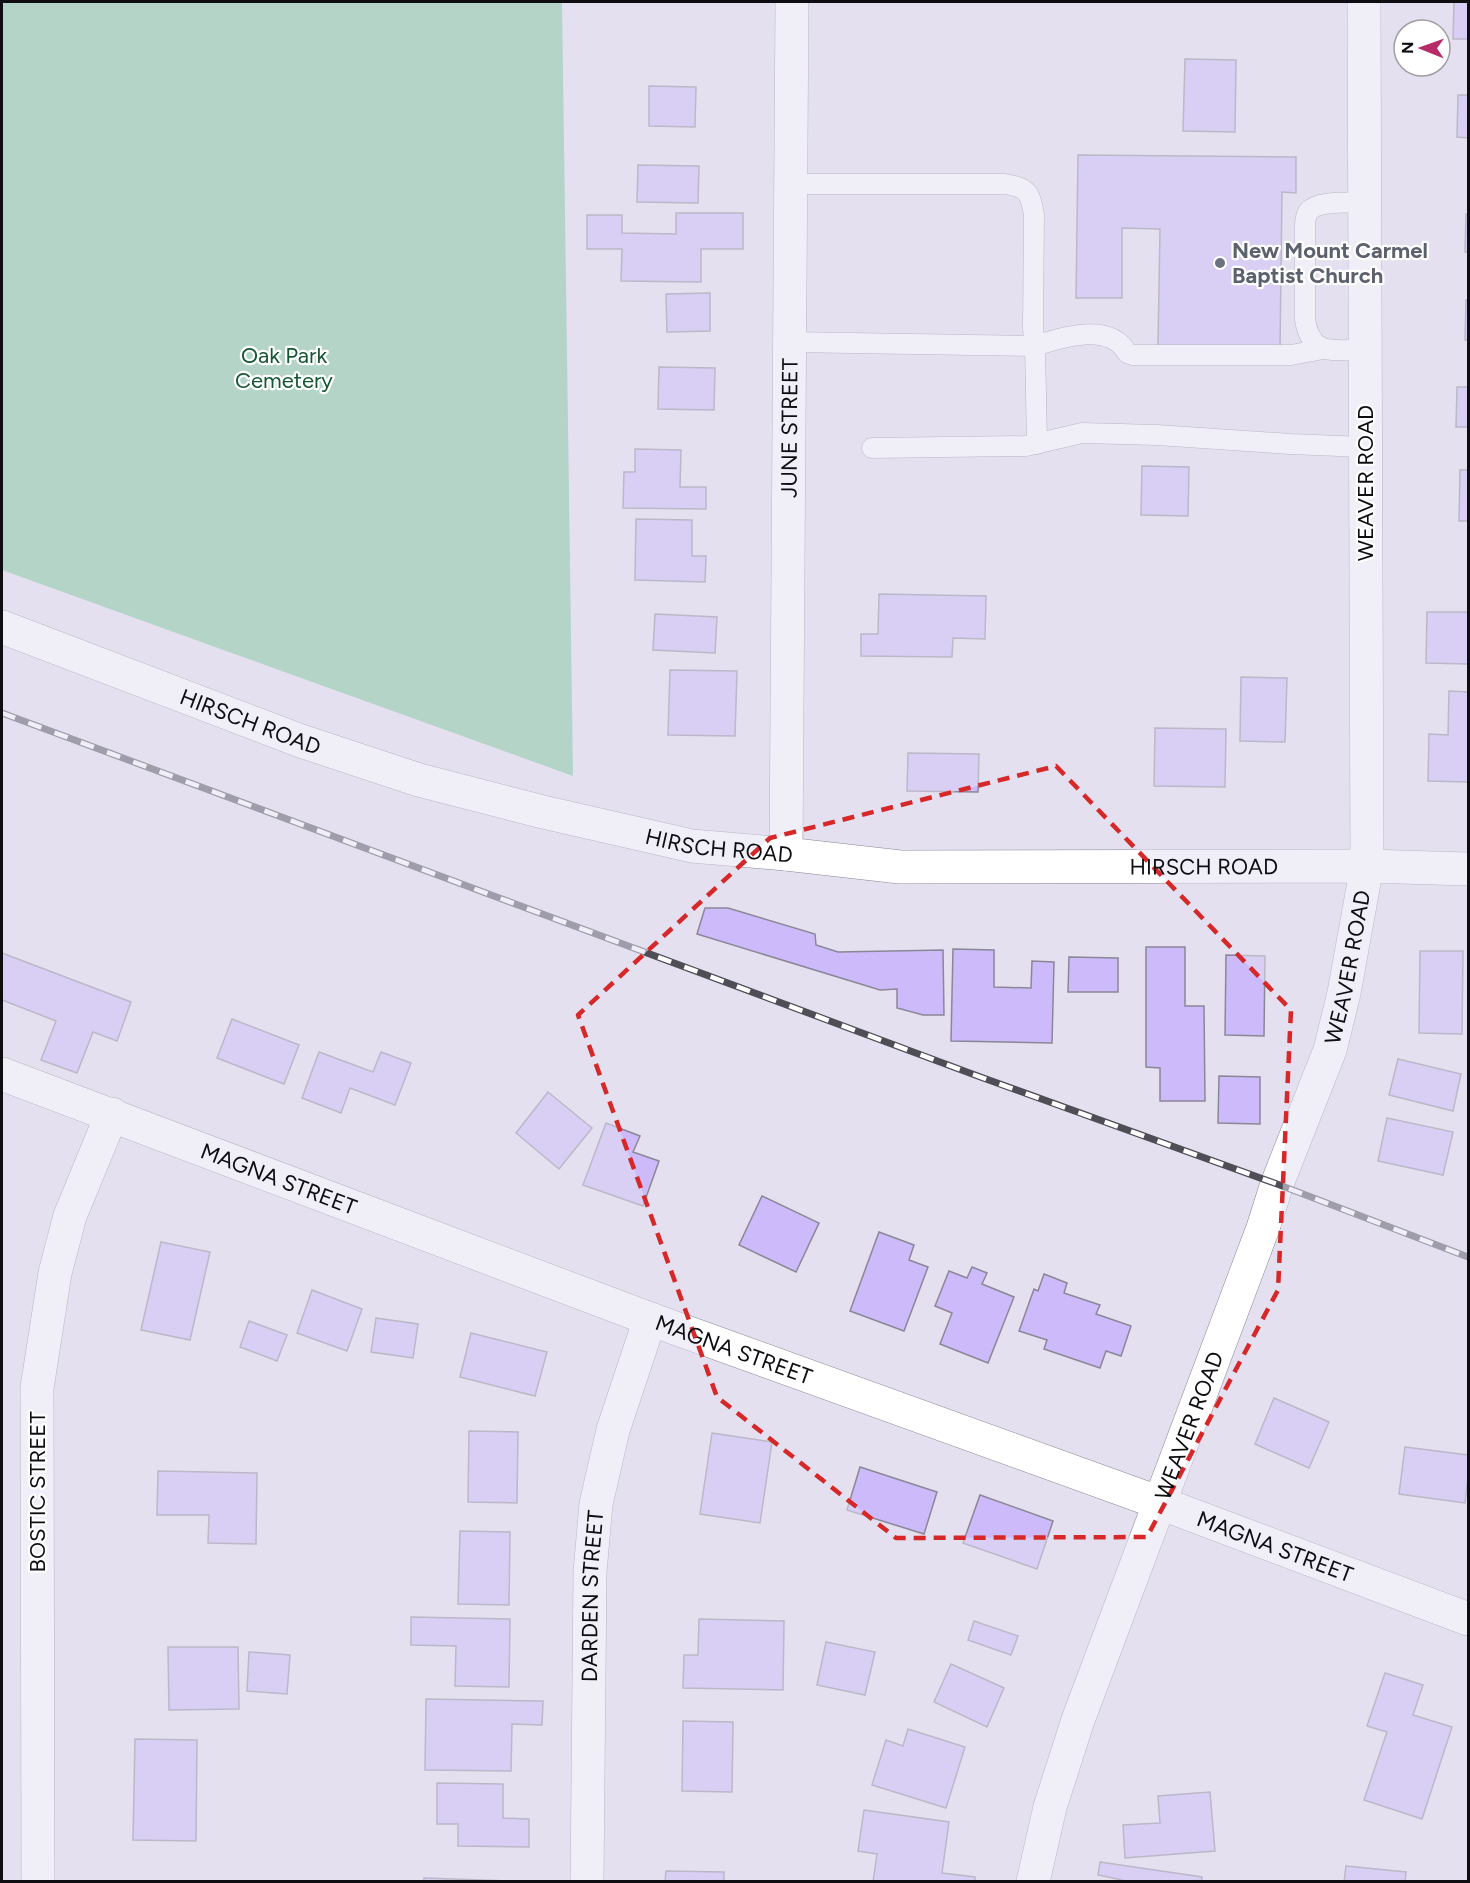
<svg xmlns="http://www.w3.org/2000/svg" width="1470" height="1883" font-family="Figtree,sans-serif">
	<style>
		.green { fill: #7ac595 }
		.building { fill: #ccbafb; stroke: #8b8796; stroke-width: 1.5 }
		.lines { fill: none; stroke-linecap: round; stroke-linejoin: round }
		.lane-casing { stroke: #898594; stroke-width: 21 }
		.street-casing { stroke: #898594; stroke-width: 34 }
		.secondary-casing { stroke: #898594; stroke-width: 34 }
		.lane { stroke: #fff; stroke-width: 20 }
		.street { stroke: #fff; stroke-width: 33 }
		.secondary { stroke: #fff; stroke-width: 33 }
		.rail-casing { stroke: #4f4d55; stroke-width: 7 }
		.rail { stroke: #fff; stroke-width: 4.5; stroke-dasharray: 14; stroke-linecap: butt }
		.marked { fill: none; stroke: #d62828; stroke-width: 4.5; stroke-dasharray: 12 8; stroke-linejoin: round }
		.worship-dot { fill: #6b7280; stroke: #fff; stroke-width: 2 }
		.labels { text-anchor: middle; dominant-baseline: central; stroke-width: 4.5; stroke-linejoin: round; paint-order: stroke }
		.worship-label { font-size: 22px; font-weight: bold; fill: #5b616d; stroke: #fff; text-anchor: start }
		.park-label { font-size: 22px; fill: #145532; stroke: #fff }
		.street-label { font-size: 22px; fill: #0e0d12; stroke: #fff }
	</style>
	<rect width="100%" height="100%" fill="#e4e0f0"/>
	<polygon class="green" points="2,2 562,2 573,776 2,570"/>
	<g class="building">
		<polygon points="1454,2 1468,2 1468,39 1453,39"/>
		<polygon points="1185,59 1236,60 1235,132 1183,131"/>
		<polygon points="649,86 696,87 695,127 649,126"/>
		<polygon points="1458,95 1468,95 1468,138 1457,137"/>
		<polygon points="1078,155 1296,157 1296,193 1282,192 1280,348 1158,346 1160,229 1122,228 1122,298 1076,298"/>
		<polygon points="638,165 699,166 698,203 637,202"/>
		<polygon points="676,213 743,213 743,249 701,249 701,282 621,281 622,249 587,249 587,215 622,215 622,233 676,234"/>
		<polygon points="1466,214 1468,214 1468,252 1465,252"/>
		<polygon points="710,293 710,331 667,332 666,294"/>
		<polygon points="1466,300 1468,301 1468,340 1465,340"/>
		<polygon points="659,367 715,368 714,410 658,409"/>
		<polygon points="1457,387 1468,387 1468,427 1456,427"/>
		<polygon points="635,449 681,450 680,487 706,487 706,509 623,508 624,472 635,472"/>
		<polygon points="1142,466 1189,467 1188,516 1141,515"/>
		<polygon points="1460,470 1468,470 1468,521 1459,521"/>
		<polygon points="636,519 692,520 692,556 706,556 705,582 635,580"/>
		<polygon points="879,594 986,596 985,639 953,638 952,657 861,656 861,634 878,634"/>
		<polygon points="1427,612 1468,612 1468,664 1426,663"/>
		<polygon points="655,614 717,617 715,653 653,650"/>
		<polygon points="670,670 737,671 735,736 668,735"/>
		<polygon points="1241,677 1287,678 1285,742 1240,741"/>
		<polygon points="1449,691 1468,692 1468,782 1428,781 1429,734 1448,735"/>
		<polygon points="1155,728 1226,729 1225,787 1154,786"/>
		<polygon points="908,753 979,754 978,792 907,791"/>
		<polygon points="705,908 728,908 815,934 816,945 838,952 943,950 944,1015 923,1015 897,1008 897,989 880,990 697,934"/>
		<polygon points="1146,947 1185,947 1185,1006 1204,1006 1205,1101 1160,1101 1160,1068 1146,1067"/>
		<polygon points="953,949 994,950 994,987 1031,988 1032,961 1054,962 1052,1043 951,1041"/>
		<polygon points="1420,951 1463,951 1462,1034 1419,1033"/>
		<polygon points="2,953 131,1002 117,1041 93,1032 77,1073 41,1060 56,1021 2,1000"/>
		<polygon points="1226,955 1265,956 1264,1036 1225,1035"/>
		<polygon points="1069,957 1118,958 1118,992 1068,992"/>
		<polygon points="232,1019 299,1045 284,1084 217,1058"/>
		<polygon points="319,1052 373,1072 381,1052 411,1063 395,1105 350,1088 341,1113 302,1098"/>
		<polygon points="1398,1059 1461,1074 1453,1111 1389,1095"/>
		<polygon points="1219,1076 1260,1077 1260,1124 1218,1123"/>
		<polygon points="548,1092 592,1128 559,1169 516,1133"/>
		<polygon points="1387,1118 1453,1132 1443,1175 1378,1161"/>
		<polygon points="606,1123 640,1136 633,1152 659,1161 643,1206 583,1185"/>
		<polygon points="762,1196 819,1223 796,1272 739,1245"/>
		<polygon points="879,1232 914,1245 909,1260 928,1267 904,1331 850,1311"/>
		<polygon points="161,1242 210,1252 190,1340 141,1330"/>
		<polygon points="972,1267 987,1273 982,1284 1014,1297 988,1363 940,1344 952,1313 935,1306 949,1271 967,1278"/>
		<polygon points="1044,1274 1067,1283 1064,1293 1100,1305 1096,1314 1131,1326 1121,1356 1106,1351 1100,1368 1044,1349 1047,1340 1019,1331 1034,1289 1038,1291"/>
		<polygon points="312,1290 362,1309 347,1351 297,1333"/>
		<polygon points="376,1318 418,1324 413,1358 371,1352"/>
		<polygon points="249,1321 287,1335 277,1361 240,1347"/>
		<polygon points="471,1333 547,1352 535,1396 460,1377"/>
		<polygon points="1274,1398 1329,1422 1309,1468 1255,1444"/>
		<polygon points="469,1431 518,1432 517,1503 468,1502"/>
		<polygon points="712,1433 772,1442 760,1523 700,1514"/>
		<polygon points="1405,1447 1468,1455 1468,1476 1465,1503 1399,1494"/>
		<polygon points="860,1467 937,1492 924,1534 847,1510"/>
		<polygon points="158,1471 257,1473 256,1544 208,1543 209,1515 157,1515"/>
		<polygon points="980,1495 1053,1521 1037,1569 963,1543"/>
		<polygon points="460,1531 510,1532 509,1605 458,1604"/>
		<polygon points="411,1617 510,1619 509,1687 455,1686 456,1646 411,1645"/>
		<polygon points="699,1619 784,1621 783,1690 683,1688 684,1655 698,1655"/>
		<polygon points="974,1621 1018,1636 1011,1655 968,1640"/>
		<polygon points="826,1642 875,1652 865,1695 817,1685"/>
		<polygon points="168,1647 238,1647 239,1709 169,1710"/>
		<polygon points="249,1652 290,1655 287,1694 247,1691"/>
		<polygon points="951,1664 1004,1688 987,1727 934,1702"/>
		<polygon points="1385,1673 1423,1685 1413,1715 1452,1727 1422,1819 1364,1800 1387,1732 1367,1726"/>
		<polygon points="426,1699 543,1701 542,1725 512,1724 511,1771 425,1770"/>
		<polygon points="683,1721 733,1722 732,1792 682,1791"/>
		<polygon points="908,1729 965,1747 946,1808 872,1785 886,1740 903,1746"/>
		<polygon points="135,1739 197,1740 196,1841 133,1840"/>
		<polygon points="437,1783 503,1784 503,1818 529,1819 529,1847 458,1846 458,1824 437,1824"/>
		<polygon points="1210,1792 1215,1851 1125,1858 1123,1825 1160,1823 1158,1796"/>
		<polygon points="864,1810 949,1822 942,1873 975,1877 975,1882 873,1882 877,1854 858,1851"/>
		<polygon points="1100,1862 1202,1877 1202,1882 1131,1882 1098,1875"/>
		<polygon points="1346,1866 1406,1872 1405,1882 1344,1882"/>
		<polygon points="666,1871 724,1872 724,1882 665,1882"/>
		<polygon points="424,1878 510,1881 424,1882"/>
	</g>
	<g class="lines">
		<defs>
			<g id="lane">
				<path d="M1365,202C1350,203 1317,200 1308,212C1306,216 1305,221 1305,226V320C1312,358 1333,349 1365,350"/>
				<path d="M790,342L1035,346L1033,329L1034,215C1030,192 1028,188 1005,184H791"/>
				<path d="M1037,444L1035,346C1062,337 1110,322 1127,353L1133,355H1291L1323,349"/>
				<polyline points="872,448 1026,446 1082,433 1157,435 1290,444 1365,447"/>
			</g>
			<g id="street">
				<path id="s1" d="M786,854L792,2"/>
				<path id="s2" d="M2,1074L650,1319L1160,1503L1468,1619"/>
				<polyline points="38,1882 37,1388 55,1273 70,1216 112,1114"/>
				<path id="s3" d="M587,1882L590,1572L596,1504L613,1430L650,1319"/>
			</g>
			<g id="secondary">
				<path id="s4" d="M2,627L301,741L419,780L543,812L692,846L786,854L900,867L1367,866L1468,869"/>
				<path id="s5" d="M1033,1882L1050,1807L1078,1720L1263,1228L1277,1184L1330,1050L1344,993L1367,866L1364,2"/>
			</g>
		</defs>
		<use href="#lane" class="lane-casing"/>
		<use href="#street" class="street-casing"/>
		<use href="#secondary" class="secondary-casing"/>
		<use href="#lane" class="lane"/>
		<use href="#street" class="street"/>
		<use href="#secondary" class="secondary"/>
		<defs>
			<polyline id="rail" points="2,713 975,1075 1277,1184 1468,1257"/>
		</defs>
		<use href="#rail" class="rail-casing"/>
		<use href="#rail" class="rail"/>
	</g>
	<path d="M0 0H1470V1883H0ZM1056,766L1291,1010L1278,1290L1147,1537L896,1538L717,1397L578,1015L770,838Z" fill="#e4e0f0" fill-opacity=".55" fill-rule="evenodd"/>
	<path class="marked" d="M1056,766L1291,1010L1278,1290L1147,1537L896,1538L717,1397L578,1015L770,838Z"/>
	<circle class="worship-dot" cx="1220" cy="263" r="6"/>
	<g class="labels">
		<g class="worship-label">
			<text x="1232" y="250">New Mount Carmel<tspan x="1232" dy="25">Baptist Church</tspan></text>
		</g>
		<g class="park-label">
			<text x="284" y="355">Oak Park<tspan x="284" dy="25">Cemetery</tspan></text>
		</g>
		<g class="street-label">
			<text stroke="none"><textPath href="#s1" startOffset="426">JUNE STREET</textPath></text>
			<text transform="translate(1365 483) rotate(-90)">WEAVER ROAD</text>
			<text stroke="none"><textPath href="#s4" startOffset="266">HIRSCH ROAD</textPath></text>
			<text stroke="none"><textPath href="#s4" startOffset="752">HIRSCH ROAD</textPath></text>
			<text stroke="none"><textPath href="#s4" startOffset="1238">HIRSCH ROAD</textPath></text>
			<text stroke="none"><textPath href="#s5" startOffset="969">WEAVER ROAD</textPath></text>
			<text stroke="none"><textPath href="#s2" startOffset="296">MAGNA STREET</textPath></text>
			<text stroke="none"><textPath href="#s2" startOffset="782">MAGNA STREET</textPath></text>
			<text stroke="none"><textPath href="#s5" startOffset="483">WEAVER ROAD</textPath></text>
			<text transform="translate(37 1492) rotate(-90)">BOSTIC STREET</text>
			<text stroke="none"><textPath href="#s2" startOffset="1358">MAGNA STREET</textPath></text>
			<text stroke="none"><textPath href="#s3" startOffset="286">DARDEN STREET</textPath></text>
		</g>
	</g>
	<rect width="1470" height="1883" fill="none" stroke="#0e0d12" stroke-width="6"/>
	<g transform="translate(1422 48) rotate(271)"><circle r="28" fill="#ffffff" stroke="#9f9ea0" stroke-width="1.5"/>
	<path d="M0-4.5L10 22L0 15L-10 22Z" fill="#b62b68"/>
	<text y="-9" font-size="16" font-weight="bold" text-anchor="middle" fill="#0e0d12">N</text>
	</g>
</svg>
